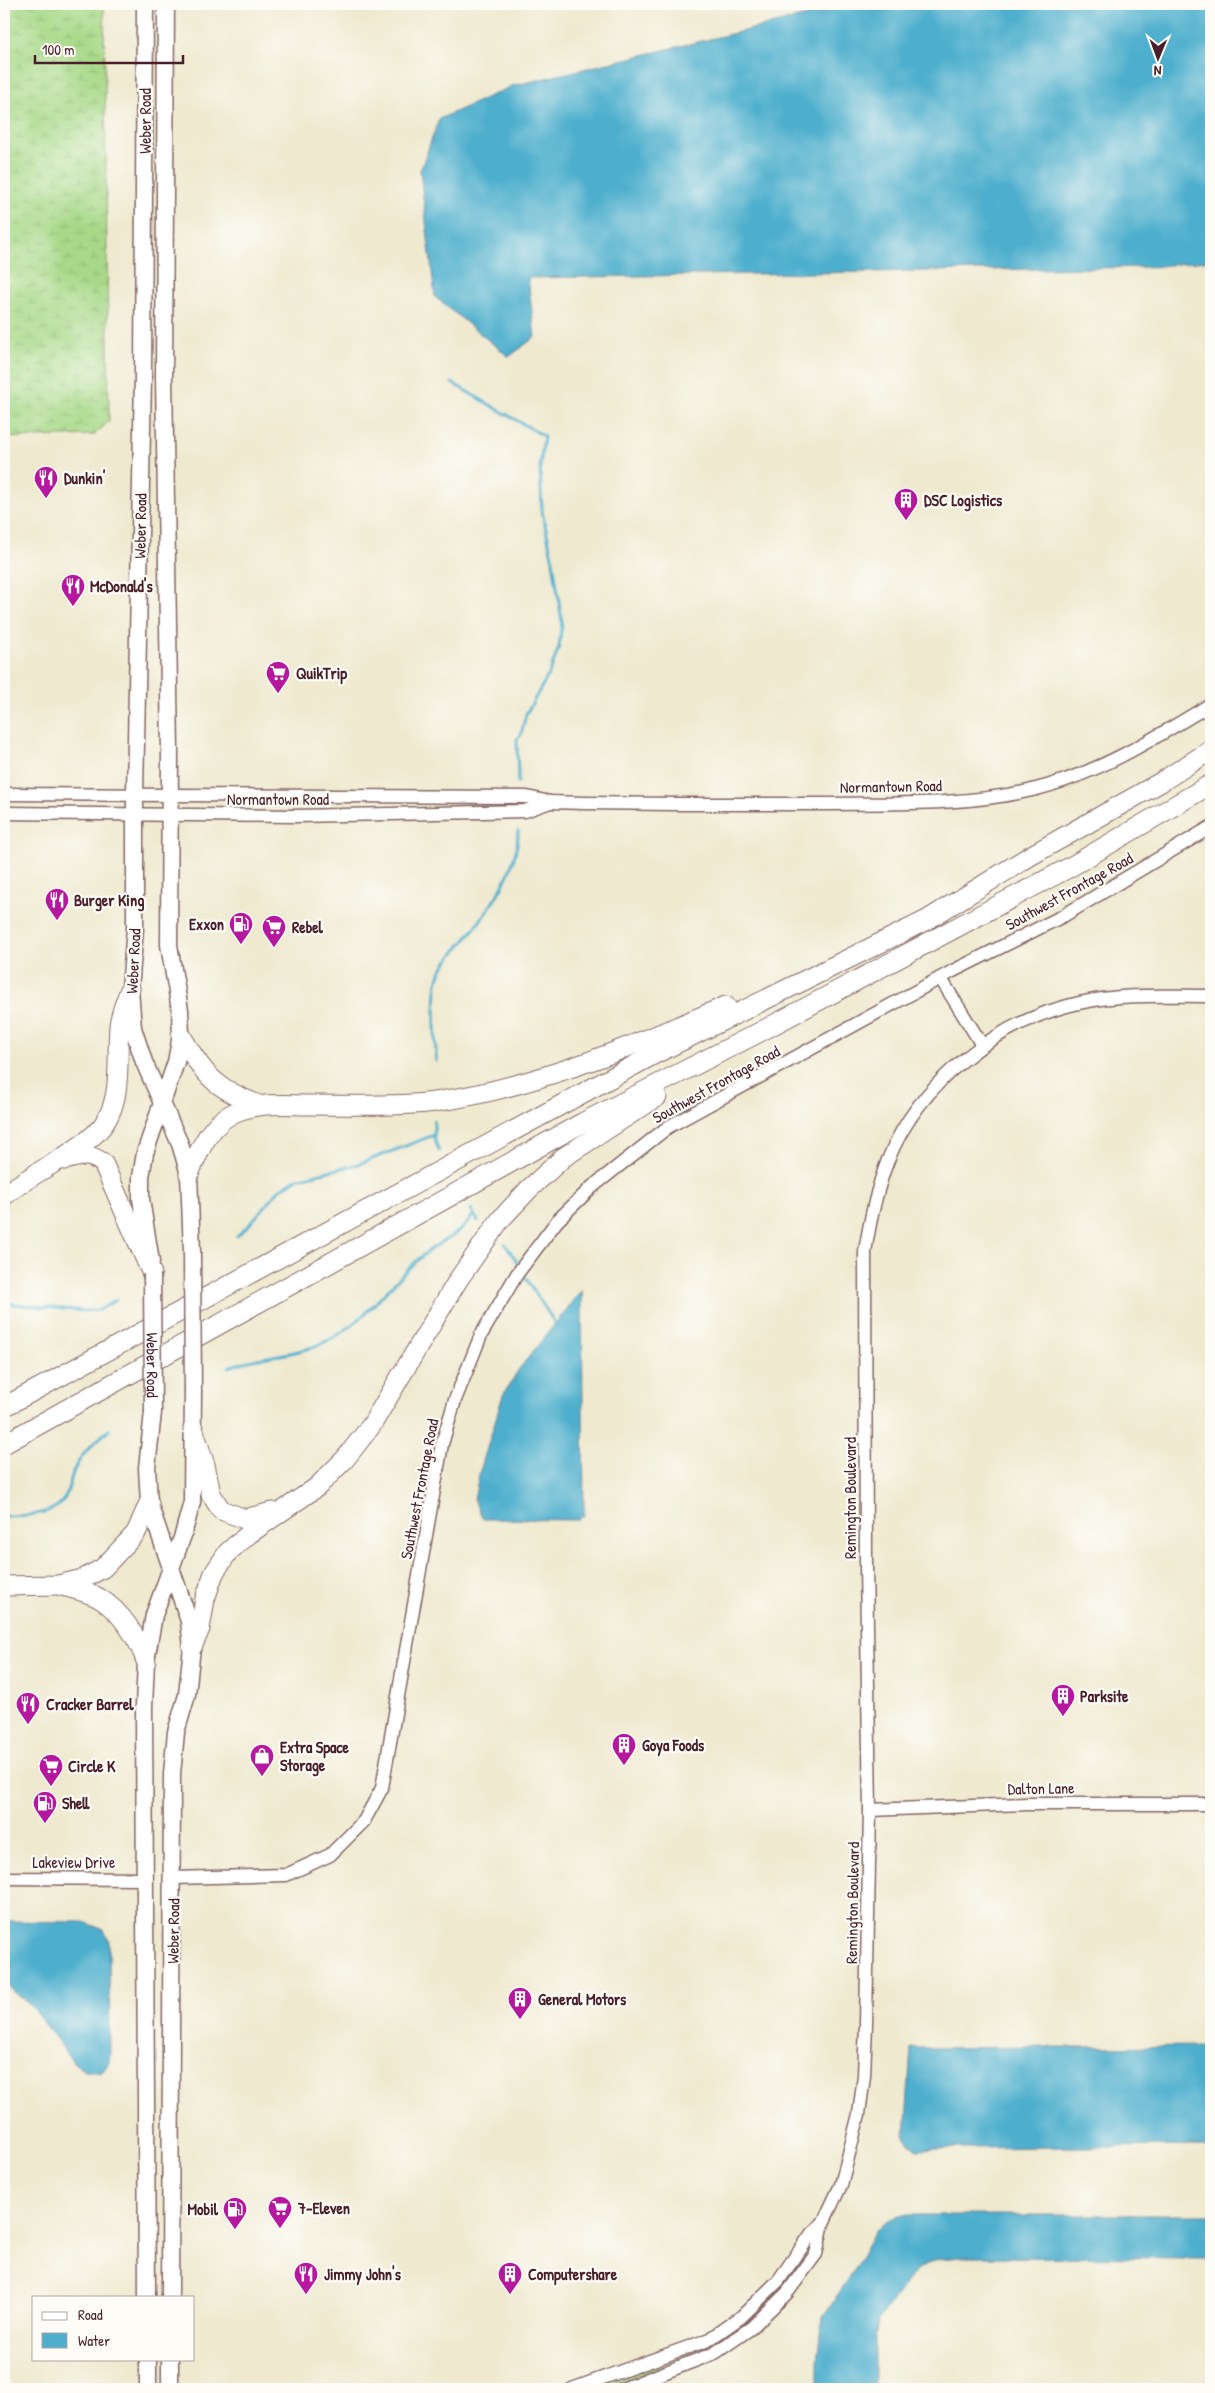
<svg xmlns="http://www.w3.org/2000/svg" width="1215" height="2393" font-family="'Patrick Hand',sans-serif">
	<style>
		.grass { fill: url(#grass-dots); stroke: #787c5a }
		.wetland { fill: url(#wetland-marsh); stroke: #787c5a }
		.water { fill: #4eafcd; stroke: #4c677c }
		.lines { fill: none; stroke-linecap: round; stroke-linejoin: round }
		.stream { stroke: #4eafcd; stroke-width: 3 }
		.minor-casing { stroke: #846664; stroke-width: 15 }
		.major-casing { stroke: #846664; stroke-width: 19 }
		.highway-casing { stroke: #846664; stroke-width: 21 }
		.minor { stroke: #fff; stroke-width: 12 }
		.major { stroke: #fff; stroke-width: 16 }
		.highway { stroke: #fff; stroke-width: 19 }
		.major-bridge-casing { stroke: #846664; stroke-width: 19; stroke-linecap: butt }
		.major-bridge { stroke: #fff; stroke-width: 16 }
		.labels { text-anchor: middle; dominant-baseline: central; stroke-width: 4.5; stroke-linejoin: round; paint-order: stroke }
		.street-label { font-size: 16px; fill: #4a1f2b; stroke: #fdfcf7 }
		.poi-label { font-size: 16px; font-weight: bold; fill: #4a1f2b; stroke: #fdfcf7; text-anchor: start }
	</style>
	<defs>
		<pattern id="grass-dots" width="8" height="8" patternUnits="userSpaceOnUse" patternTransform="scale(1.25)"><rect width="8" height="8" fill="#a7d988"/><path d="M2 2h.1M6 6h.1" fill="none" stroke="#91ba76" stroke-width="1.8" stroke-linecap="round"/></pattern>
		<pattern id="wetland-marsh" width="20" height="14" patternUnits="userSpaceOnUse" patternTransform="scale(1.25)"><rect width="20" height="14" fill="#a7d988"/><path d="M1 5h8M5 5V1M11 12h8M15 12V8" fill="none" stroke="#91ba76"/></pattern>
	</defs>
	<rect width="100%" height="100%" fill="#fdfcf7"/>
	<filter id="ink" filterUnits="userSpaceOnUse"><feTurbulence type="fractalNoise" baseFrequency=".02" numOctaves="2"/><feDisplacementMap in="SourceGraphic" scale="10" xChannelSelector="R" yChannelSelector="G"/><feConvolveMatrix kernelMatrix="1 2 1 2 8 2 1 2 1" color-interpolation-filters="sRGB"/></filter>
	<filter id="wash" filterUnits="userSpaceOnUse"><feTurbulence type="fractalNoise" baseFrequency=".0096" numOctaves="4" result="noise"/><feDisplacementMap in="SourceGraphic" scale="20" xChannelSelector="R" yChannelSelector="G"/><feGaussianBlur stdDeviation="1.12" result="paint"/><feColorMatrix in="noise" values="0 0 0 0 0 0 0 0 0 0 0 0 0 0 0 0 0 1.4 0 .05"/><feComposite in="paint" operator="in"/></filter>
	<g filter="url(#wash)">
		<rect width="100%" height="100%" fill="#efe9cf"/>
		<g class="grass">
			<path d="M815,2233L817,2238C789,2284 753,2331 702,2352L748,2320L783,2279Z"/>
			<polygon points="662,2362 662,2367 601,2389 589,2389"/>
		</g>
		<polygon class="wetland" points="4,4 104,4 109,421 95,435 4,438"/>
		<g class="water">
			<polygon points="857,4 1211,4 1211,260 1153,267 528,278 535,337 509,357 435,297 420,171 439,119 512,86"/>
			<polygon points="582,1290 584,1515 578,1520 483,1519 474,1500 480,1471 503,1395 519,1369"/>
			<polygon points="4,1921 84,1922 104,1930 109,1941 110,2051 109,2063 103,2071 87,2072 74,2063 34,2009 4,1983"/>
			<polygon points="1211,2046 1211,2146 958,2148 917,2150 905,2137 911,2048"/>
			<polygon points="899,2215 1211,2215 1211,2258 962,2257 939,2259 915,2271 879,2319 875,2337 875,2389 818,2389 818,2362 823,2316 852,2274 875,2229"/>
		</g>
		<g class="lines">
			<g class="stream">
				<polyline points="452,383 544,436 540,466 542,511 553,561 562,622 559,647 549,674 526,714 521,735 517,739 518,782"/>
				<path d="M436,1061C436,1039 432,991 440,973C446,960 457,950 466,939C490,909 518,871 518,831"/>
				<polyline points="434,1121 434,1138 439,1151"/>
				<polyline points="471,1209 478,1221"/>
				<polyline points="237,1236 249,1225 279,1190 296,1179 359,1164 434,1135"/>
				<polyline points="505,1244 520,1266"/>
				<polyline points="523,1274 555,1323"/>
				<polyline points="4,1303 83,1311 99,1310 116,1300"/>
				<path d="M229,1367C258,1355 291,1357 321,1344C365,1325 390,1281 427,1252C441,1241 467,1231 473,1214"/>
				<path d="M4,1516C23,1516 58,1516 66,1495C70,1486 71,1475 76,1466C84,1451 98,1439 110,1429"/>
			</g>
		</g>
	</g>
	<g filter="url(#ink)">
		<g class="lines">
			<defs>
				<g id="minor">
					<path d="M4,794L527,797L550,802C640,805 731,804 821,804C890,803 961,806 1028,791C1094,776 1154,739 1211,704"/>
					<polyline points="4,813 297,816 525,811 550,802"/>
					<polyline points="941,979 982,1045"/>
					<polyline points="870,1810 1027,1804 1211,1804"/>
					<polyline points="4,1878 144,1879"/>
					<polyline points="173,1878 286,1875 330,1855 364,1821 382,1788 442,1444 455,1400 481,1335 517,1274 557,1221 592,1187 668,1127 953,971 1063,916 1211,827"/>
					<polyline points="572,2389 708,2340 741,2317 778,2281 812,2233 823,2223"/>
					<path d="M622,2389L715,2353L751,2328L787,2293L816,2254L823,2223L841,2185L859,2114L864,2076L866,2024L870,1810L866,1566L865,1252C870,1220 876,1190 888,1160C919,1082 998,1021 1079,1003C1122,993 1168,996 1211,996"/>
				</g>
				<g id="major">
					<polyline points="145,4 143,377 135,794 135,928 130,989 133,1028 144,1062 180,1144 189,1174 192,1252"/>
					<polyline points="151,1262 141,1199 141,1177 145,1153 176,1062 181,1035 180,1010 169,945 170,751 164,377 166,4"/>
					<polyline points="153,1412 147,1468 149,1503 189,1621 192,1647 187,1695 176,1732 172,1774 170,2297"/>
					<polyline points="147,2297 144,1707 146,1661 154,1615 183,1535 192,1502 193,1392"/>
					<polyline points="148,2359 148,2389"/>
					<polyline points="170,2359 170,2389"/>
				</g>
				<g id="highway">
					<path d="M181,1035C203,1075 216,1089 259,1105"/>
					<path d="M64,1160C81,1156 88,1152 103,1163L152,1274"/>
					<path d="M189,1174C199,1150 211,1121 238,1111C261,1102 286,1105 310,1105C349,1105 397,1107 435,1102C536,1087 633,1046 726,1006"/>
					<path d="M4,1196C32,1172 68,1159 95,1134C125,1107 116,1061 119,1026C120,1014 126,1001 130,989"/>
					<polyline points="4,1407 655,1054 927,920 1030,856 1161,782 1211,750"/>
					<polyline points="193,1428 205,1465 211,1494 221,1510 245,1519 272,1512"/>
					<polyline points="4,1444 582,1123 758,1033 1072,866 1211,784"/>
					<polyline points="4,1586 58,1585 83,1579 103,1568 136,1533 149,1503"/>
					<path d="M62,1586C74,1589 88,1592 99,1598C121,1611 138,1638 146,1661"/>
					<polyline points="192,1647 200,1629 205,1599 214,1573 228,1552 249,1534 317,1487 345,1459 371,1426 458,1280 500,1220 529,1189 564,1157 657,1097"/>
				</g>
			</defs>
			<use href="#minor" class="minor-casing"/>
			<use href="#major" class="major-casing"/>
			<use href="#highway" class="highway-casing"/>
			<use href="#minor" class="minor"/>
			<use href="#major" class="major"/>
			<use href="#highway" class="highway"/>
			<defs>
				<g id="major-bridge">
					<polyline points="192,1252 193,1392"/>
					<path id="s1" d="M152,1274L153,1412"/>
				</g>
			</defs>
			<use href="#major-bridge" class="major-bridge-casing"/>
			<use href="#major-bridge" class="major-bridge"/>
		</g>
	</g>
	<defs>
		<symbol id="restaurant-pin" viewBox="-11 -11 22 30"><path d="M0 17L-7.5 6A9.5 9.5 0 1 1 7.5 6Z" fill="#b5179e" stroke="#fdfcf7"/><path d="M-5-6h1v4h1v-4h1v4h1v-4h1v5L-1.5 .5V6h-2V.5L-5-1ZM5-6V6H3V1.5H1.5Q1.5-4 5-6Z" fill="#fff"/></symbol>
		<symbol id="building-pin" viewBox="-11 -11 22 30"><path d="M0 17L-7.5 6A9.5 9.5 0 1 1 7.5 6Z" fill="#b5179e" stroke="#fdfcf7"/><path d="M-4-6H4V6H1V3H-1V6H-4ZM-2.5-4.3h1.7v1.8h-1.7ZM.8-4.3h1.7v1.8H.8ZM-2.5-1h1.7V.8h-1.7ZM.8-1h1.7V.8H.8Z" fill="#fff"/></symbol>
		<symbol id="supermarket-pin" viewBox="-11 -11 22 30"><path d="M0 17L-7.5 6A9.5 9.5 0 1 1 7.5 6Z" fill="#b5179e" stroke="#fdfcf7"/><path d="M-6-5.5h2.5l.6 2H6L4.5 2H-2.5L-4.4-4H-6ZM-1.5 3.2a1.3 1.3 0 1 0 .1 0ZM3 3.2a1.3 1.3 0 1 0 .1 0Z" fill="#fff"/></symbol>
		<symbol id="fuel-pin" viewBox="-11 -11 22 30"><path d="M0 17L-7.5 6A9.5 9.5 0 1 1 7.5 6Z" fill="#b5179e" stroke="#fdfcf7"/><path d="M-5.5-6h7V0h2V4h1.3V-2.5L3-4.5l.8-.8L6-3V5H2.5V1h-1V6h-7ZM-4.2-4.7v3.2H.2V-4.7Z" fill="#fff"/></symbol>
		<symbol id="shop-pin" viewBox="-11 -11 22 30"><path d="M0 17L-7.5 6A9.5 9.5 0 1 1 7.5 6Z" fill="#b5179e" stroke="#fdfcf7"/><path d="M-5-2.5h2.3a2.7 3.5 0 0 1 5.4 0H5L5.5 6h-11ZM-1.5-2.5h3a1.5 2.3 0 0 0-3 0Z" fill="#fff"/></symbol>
	</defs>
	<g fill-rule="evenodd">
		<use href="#restaurant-pin" x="32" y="464" width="28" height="38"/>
		<use href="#building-pin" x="892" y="486" width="28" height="38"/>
		<use href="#restaurant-pin" x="59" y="572" width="28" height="38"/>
		<use href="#supermarket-pin" x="264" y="659" width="28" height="38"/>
		<use href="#restaurant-pin" x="43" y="886" width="28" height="38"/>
		<use href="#fuel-pin" x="227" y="910" width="28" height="38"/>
		<use href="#supermarket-pin" x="260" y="913" width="28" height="38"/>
		<use href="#building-pin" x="1049" y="1682" width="28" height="38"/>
		<use href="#restaurant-pin" x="14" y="1690" width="28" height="38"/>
		<use href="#building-pin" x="610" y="1731" width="28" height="38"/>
		<use href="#shop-pin" x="248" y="1742" width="28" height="38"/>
		<use href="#supermarket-pin" x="37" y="1752" width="28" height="38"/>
		<use href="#fuel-pin" x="31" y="1789" width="28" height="38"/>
		<use href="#building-pin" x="506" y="1985" width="28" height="38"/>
		<use href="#supermarket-pin" x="266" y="2194" width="28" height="38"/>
		<use href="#fuel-pin" x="221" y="2195" width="28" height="38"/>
		<use href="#restaurant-pin" x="292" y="2260" width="28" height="38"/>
		<use href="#building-pin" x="496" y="2260" width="28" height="38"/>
	</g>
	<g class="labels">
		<g class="street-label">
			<text transform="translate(145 121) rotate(-90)">Weber Road</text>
			<text transform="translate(140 526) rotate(-89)">Weber Road</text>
			<text transform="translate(891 786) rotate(-1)">Normantown Road</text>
			<text x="278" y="799">Normantown Road</text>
			<text transform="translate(1069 891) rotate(-29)">Southwest Frontage Road</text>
			<text transform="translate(133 961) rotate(-87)">Weber Road</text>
			<text transform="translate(716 1084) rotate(-29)">Southwest Frontage Road</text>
			<text stroke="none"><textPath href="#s1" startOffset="91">Weber Road</textPath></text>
			<text transform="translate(419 1489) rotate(-79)">Southwest Frontage Road</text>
			<text transform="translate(850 1498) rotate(-90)">Remington Boulevard</text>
			<text transform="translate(1041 1788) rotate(-1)">Dalton Lane</text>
			<text x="74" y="1862">Lakeview Drive</text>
			<text transform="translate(852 1903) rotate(-89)">Remington Boulevard</text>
			<text transform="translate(173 1931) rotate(-89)">Weber Road</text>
		</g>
		<g class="poi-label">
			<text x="64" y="478">Dunkin'</text>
			<text x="924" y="500">DSC Logistics</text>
			<text x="90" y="586">McDonald's</text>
			<text x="296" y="673">QuikTrip</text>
			<text x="74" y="900">Burger King</text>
			<text x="224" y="924" text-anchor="end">Exxon</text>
			<text x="292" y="927">Rebel</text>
			<text x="1080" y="1696">Parksite</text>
			<text x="46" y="1704">Cracker Barrel</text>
			<text x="642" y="1745">Goya Foods</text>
			<text x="280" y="1747">Extra Space<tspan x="280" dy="18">Storage</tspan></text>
			<text x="68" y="1766">Circle K</text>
			<text x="62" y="1803">Shell</text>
			<text x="538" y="1999">General Motors</text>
			<text x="298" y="2208">7-Eleven</text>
			<text x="218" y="2209" text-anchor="end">Mobil</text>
			<text x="324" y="2274">Jimmy John's</text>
			<text x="528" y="2274">Computershare</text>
		</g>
	</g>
	<rect width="1215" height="2393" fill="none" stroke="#fdfcf7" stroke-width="20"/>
	<rect x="32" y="2296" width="162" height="65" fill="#fdfcf7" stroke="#b5a4a5"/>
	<rect x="42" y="2312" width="25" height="8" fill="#ffffff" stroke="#b5a4a5"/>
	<text x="78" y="2320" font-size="15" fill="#4a1f2b">Road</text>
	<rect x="42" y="2333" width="25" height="15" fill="#4eafcd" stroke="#b5a4a5"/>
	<text x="78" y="2346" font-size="15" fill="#4a1f2b">Water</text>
	<g transform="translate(1158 58) rotate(181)" stroke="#fdfcf7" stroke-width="4" paint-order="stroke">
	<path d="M0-4L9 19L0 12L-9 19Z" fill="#4a1f2b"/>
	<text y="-8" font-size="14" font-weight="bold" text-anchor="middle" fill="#4a1f2b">N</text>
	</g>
	<path d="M35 55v8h148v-8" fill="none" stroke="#4a1f2b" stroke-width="2.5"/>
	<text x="42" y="55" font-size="15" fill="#4a1f2b" stroke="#fdfcf7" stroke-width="4" paint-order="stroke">100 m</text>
</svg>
